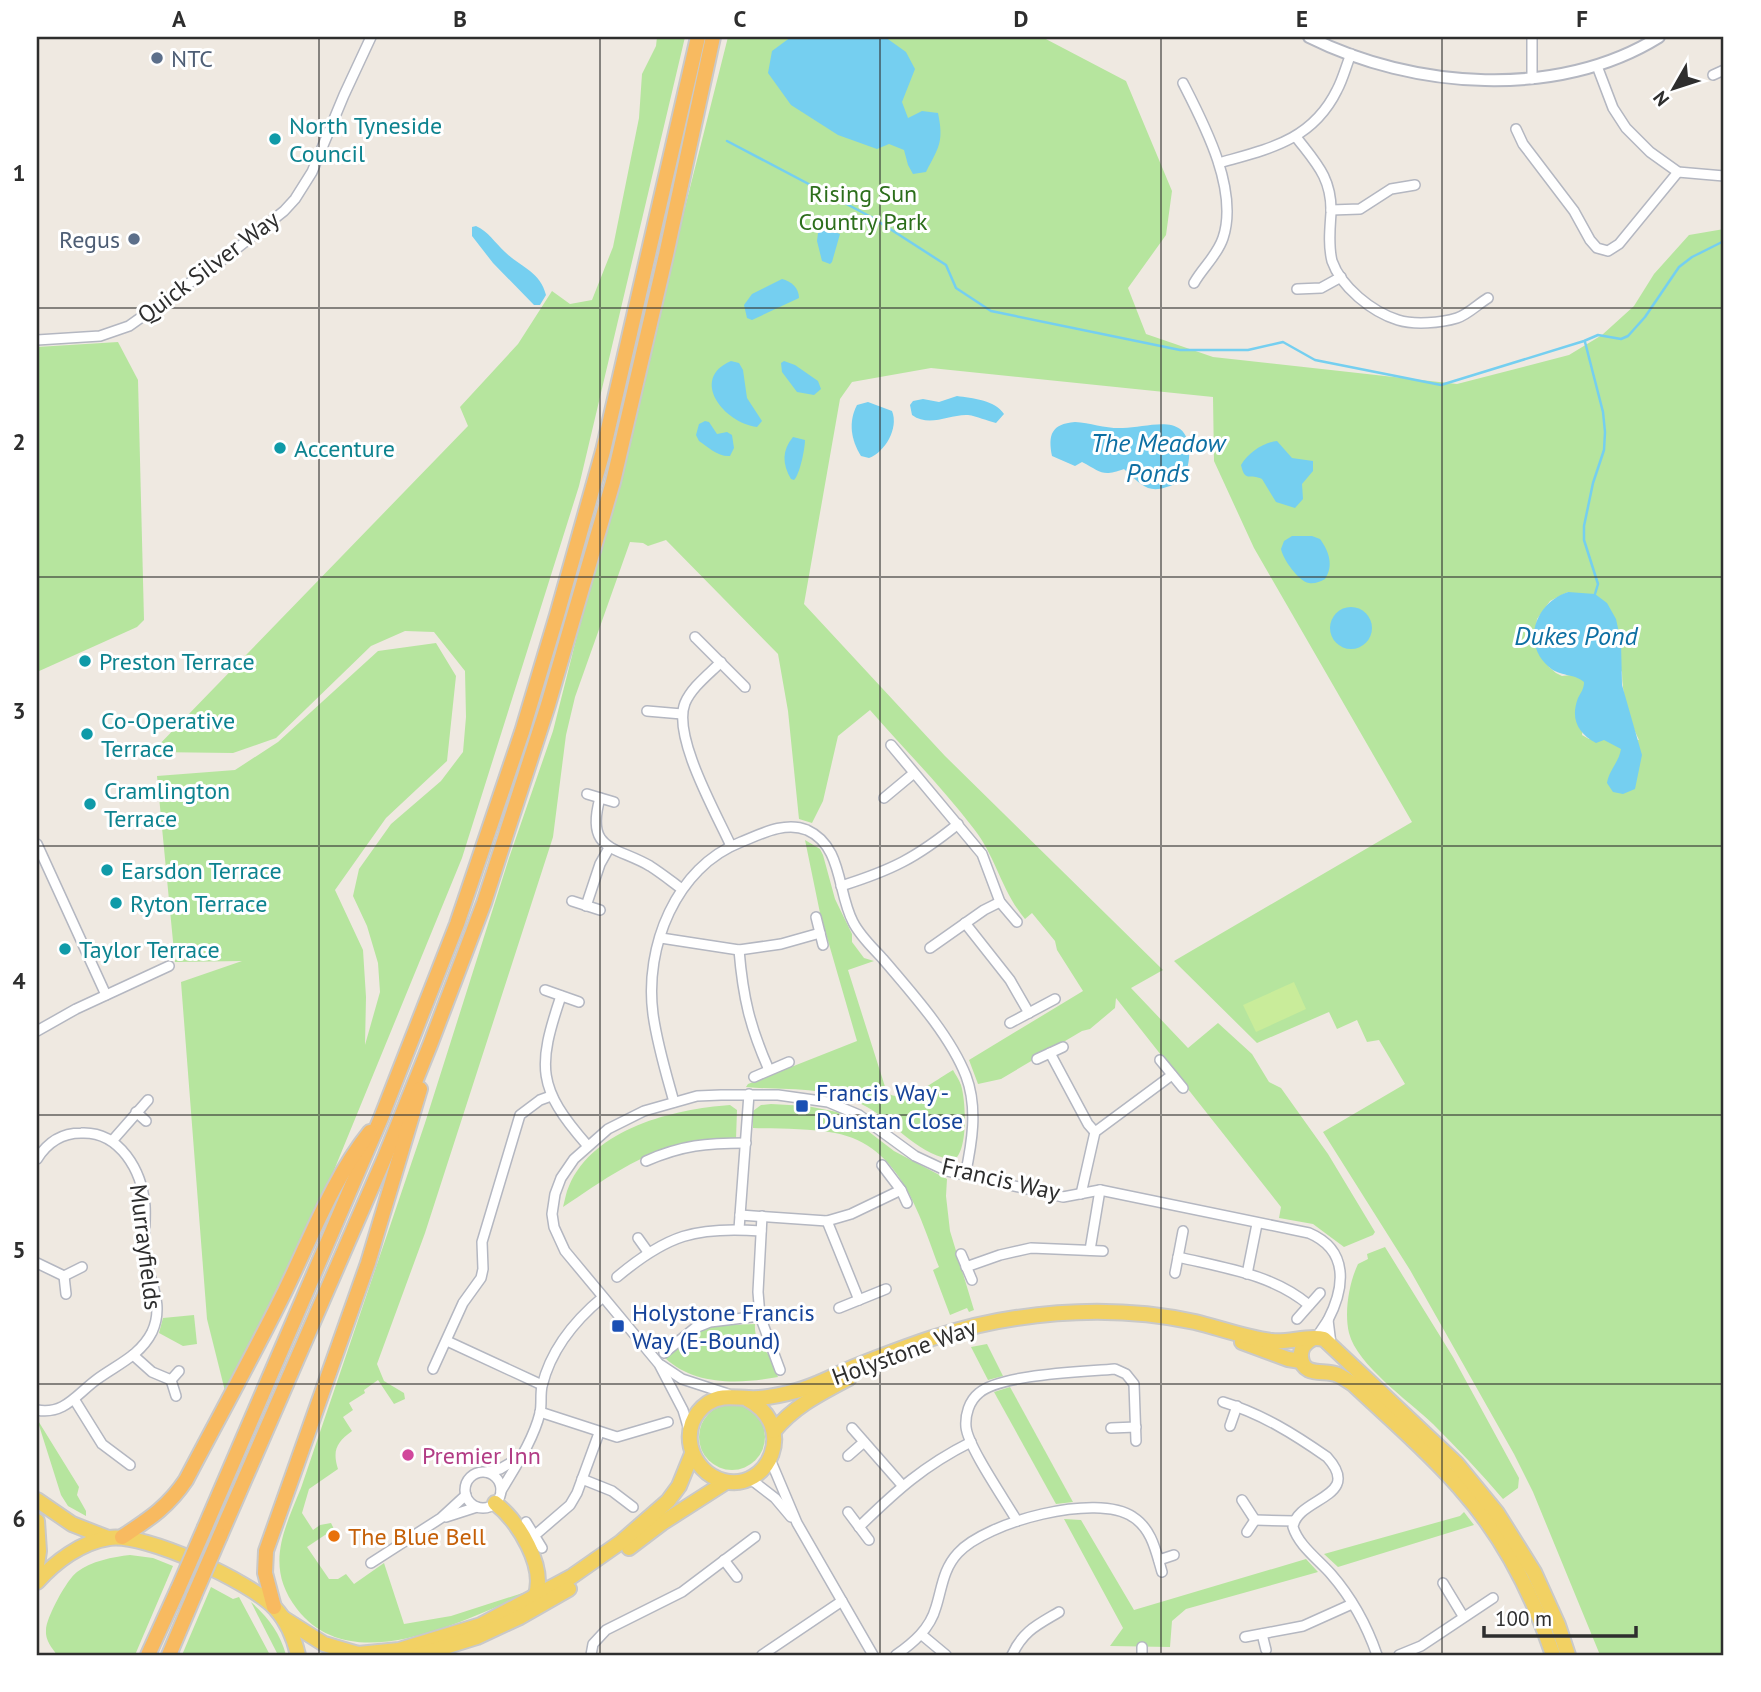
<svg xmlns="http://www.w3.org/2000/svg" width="1761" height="1692" font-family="'PT Sans',sans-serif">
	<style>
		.green { fill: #b6e59e; fill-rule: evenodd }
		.pitch { fill: #c9ec9a }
		.water { fill: #75cff0 }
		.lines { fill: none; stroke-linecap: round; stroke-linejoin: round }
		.stream { stroke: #75cff0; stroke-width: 2.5 }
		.minor-casing { stroke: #b4b7c1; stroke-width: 12 }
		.tertiary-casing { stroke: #b4b7c1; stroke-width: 14 }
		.primary-casing { stroke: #c9c9c9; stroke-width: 18 }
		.trunk-casing { stroke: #c9c9c9; stroke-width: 18 }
		.minor { stroke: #fff; stroke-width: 9 }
		.tertiary { stroke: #fff; stroke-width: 10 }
		.primary { stroke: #f2d163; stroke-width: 14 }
		.trunk { stroke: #f8ba60; stroke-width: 14 }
		.trunk-bridge-casing { stroke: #c9c9c9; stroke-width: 18; stroke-linecap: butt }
		.trunk-bridge { stroke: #f8ba60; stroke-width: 14 }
		.grid { fill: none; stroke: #2e2e2e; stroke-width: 2; stroke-opacity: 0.55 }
		.service-dot { fill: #5c6f8a; stroke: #fff; stroke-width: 2.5 }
		.culture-dot { fill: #0f9aa8; stroke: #fff; stroke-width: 2.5 }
		.transit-dot { fill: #1a4fb4; stroke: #fff; stroke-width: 2.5 }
		.hotel-dot { fill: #d1479c; stroke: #fff; stroke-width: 2.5 }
		.food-dot { fill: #e8710a; stroke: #fff; stroke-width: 2.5 }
		.labels { text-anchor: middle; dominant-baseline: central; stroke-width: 6; stroke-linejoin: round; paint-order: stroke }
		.service-label { font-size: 24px; fill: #4e5e75; stroke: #fff; text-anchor: start }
		.culture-label { font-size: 24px; fill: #0d838f; stroke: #fff; text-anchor: start }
		.park-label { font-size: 24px; fill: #2c6e1b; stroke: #fff }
		.street-label { font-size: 24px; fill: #2e2e2e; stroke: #fff }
		.transit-label { font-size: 24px; fill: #164399; stroke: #fff; text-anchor: start }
		.hotel-label { font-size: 24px; fill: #b23c85; stroke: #fff; text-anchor: start }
		.food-label { font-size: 24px; fill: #c56008; stroke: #fff; text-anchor: start }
		.water-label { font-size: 26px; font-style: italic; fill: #0d6fa3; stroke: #fff }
		.neatline { fill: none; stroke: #2e2e2e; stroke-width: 2.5 }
		.grid-label { font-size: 23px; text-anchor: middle; font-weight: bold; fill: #2e2e2e }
	</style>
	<rect width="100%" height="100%" fill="#efe9e1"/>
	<g class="green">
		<polygon points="657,37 685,37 579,486 462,858 330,1180 226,1395 207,1319 181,982 242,961 175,962 157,776 235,770 278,742 378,651 436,643 456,676 447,761 386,818 335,890 363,950 366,997 365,1045 380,992 378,963 367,926 353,896 359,869 391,824 441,781 463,752 466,717 465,671 434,632 405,631 371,646 276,738 233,753 152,752 468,426 460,407 518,344 552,291 570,304 592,300 613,247 639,118 642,74 656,46"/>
		<path d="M728,37H1042L1126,81L1172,191L1166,235L1128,288L1146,334L1213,357L1457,384L1569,355L1602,335L1634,306L1654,274L1689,235L1724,229V1655H1600L1533,1492L1514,1454L1410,1270L1323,1132L1405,1084L1379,1040L1367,1042L1357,1020L1337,1029L1329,1012L1257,1043L1174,961L1412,822L1254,548L1214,461L1213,397L931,368L852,382L840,399L804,604L945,756L1163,970L1131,988L1188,1048L1218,1023L1252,1054L1269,1082L1281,1088L1328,1154L1375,1232L1373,1235L1344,1247L1313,1224L1279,1218L1281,1207L1116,998L1115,1008L1090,1029L1082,1031L1001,1079L978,1084L969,1060L1083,991L1057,950L1055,941L1032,913L1025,919C1002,892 996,857 974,829C942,787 904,749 870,710L838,736L823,801L812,823L799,819L788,711L778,654L666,540L648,546L643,543L630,542L575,697L566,735L553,837L425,1233L377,1364L384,1381L404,1393L405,1399L394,1404L378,1380L364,1390L365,1393L349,1403L353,1410L343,1417L352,1431C337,1442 332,1450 338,1469L309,1489L302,1513L313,1530L320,1525L331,1523L334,1529L307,1547L329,1579H338L346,1574L354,1584L384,1563L404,1624L451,1616L529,1591L522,1596C459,1622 351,1679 297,1609C265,1567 283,1532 301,1488L425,1123L509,858L553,731ZM1568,592L1622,672C1622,695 1629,720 1639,740L1598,737L1589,739L1582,735L1591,673L1562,676L1556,673L1549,667L1535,638L1537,619L1550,601Z"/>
		<polygon points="118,342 138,380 144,620 137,627 37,672 37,347"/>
		<path d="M805,840L820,849L823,855L835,899L852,934V942L864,958L874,961L848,970L887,1093C907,1105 935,1080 953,1070C955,1074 959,1079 961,1085C966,1101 968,1149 955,1159C922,1159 894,1122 867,1107C827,1085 789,1091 746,1087L748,1084L857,1041L820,913Z"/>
		<path d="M771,1104L807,1106L837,1112L860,1125L894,1151L947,1179L946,1196L950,1231L974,1310L969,1312L967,1308L950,1315L933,1270L939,1267C919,1214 900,1145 835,1133C808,1128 780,1129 753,1128V1111L761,1105Z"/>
		<path d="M730,1105L737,1110L736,1139C720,1140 703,1140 688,1143C642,1151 601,1182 563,1207C565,1200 566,1192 569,1186C594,1128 674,1109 730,1105Z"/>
		<path d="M1385,1247L1453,1357L1519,1478L1518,1488L1503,1499C1481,1473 1457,1448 1433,1424C1409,1401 1357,1365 1349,1333C1344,1312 1349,1283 1358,1264L1368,1259L1367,1254Z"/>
		<polygon points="194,1315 197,1344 183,1346 159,1333 163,1318"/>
		<path d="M755,1324C754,1338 761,1346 769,1355C773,1361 775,1371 778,1377C740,1384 695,1386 665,1358L694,1335L710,1326Z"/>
		<polygon points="987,1344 1003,1376 988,1380 971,1347"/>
		<polygon points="1010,1387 1073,1502 1056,1504 994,1392"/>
		<circle cx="732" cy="1437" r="33"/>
		<polygon points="37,1419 79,1487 77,1495 86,1511 86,1516 68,1506 61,1495"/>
		<polygon points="1464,1512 1474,1525 1338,1567 1324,1554 1460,1516"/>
		<polygon points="1064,1519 1081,1520 1134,1610 1306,1559 1318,1572 1186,1609 1172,1621 1170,1647 1110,1646 1123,1628"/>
		<path d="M130,1555L153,1558L173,1566L135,1655H57C52,1648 45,1640 46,1630C46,1618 67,1579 77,1572C91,1561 113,1557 130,1555Z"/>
		<polygon points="211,1587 233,1599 239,1597 270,1655 182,1655"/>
		<path d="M251,1602C268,1617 280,1633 286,1655H278Z"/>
	</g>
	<polygon class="pitch" points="1294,982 1306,1009 1256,1032 1243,1005"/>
	<g class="water">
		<path d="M791,37H885L906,52L915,69L902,102L908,118L922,111L938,113C944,142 939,147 926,172L913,174L908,165L904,150L889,144L877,149L838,135L791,105L768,73L772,51Z"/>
		<path d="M476,226C488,231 495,243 505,252C520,267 540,271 546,295L540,305H534L493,263L472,236V227Z"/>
		<polygon points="825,228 840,234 832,262 830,264 822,261 817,241 818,233"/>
		<path d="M782,279C791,281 799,288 799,298L752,320L747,318L744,305L752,294Z"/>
		<path d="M731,361L739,363L743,370L747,398L762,421L757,427C724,423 689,379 731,361Z"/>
		<polygon points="784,361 795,365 818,381 821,389 814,395 797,392 782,372 781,363"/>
		<path d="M957,396C972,398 995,400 1004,414L996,423C987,421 977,416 968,415C949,414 930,428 912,415L910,405L913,401L923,399L939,402Z"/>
		<path d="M868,402L892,411C899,428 885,452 869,458L861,456C851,440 848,422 857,405Z"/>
		<path d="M705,421L709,422L717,434L727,432L732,435L734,448L730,456C718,457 708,447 699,441L696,435L699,424Z"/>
		<path d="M1075,422C1091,423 1107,429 1123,428C1148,428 1187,411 1189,450C1190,461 1187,471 1182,481C1151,495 1147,491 1124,469C1102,477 1101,472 1082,462L1075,466L1052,456C1048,435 1051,424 1075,422Z"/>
		<path d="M793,437L805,440C805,448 800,474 794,480L791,479C782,464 782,450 793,437Z"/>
		<path d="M1277,441L1292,458L1313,461V471L1302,484L1303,499L1295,508L1276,502L1262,479C1250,473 1245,483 1241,465C1248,453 1264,442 1277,441Z"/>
		<path d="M1292,536H1312L1320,539C1329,551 1334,566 1325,579C1320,582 1314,584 1309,583C1298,581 1283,559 1281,549L1284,541Z"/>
		<path d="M1568,592L1595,594L1607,603L1616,619L1621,642L1622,685L1642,755L1635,789L1623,794L1613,792L1607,783C1609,770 1619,762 1621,749L1604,740L1596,743C1578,733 1570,719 1578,698C1581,692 1584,689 1584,682C1574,673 1560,677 1549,667C1521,643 1535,603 1568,592Z"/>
		<circle cx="1351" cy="628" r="21"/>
	</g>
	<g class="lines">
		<g class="stream">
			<polyline points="727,141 873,218 946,265 956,288 991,311 1180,350 1248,350 1283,342 1315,360 1441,385 1584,341 1598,335 1621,339 1628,336 1645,317 1679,267 1692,257 1724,241"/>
			<polyline points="1585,342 1603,412 1605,432 1604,450 1593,483 1584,526 1584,540 1598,584 1595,594"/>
		</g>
		<defs>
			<g id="minor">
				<polyline points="1532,37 1532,79"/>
				<polyline points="1597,66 1613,108 1626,128 1650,152 1678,172 1724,176"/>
				<polyline points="1713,75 1724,70"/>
				<path d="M1183,83C1204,124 1239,190 1223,238C1217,256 1203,267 1194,283"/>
				<polyline points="1516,129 1523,144 1574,211 1590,240 1597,248 1608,251 1619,244 1678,172"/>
				<path d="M1296,137C1316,163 1332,178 1331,213C1330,228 1328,245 1332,261C1341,287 1372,312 1398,320C1414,325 1441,323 1457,318C1467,315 1478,304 1488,298"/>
				<path d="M1219,163C1268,149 1312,141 1337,90C1343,79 1346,66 1351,54"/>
				<polyline points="1331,210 1360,209 1391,189 1415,185"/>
				<polyline points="1297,289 1321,288 1341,277"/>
				<polyline points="37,340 100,336 129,326 226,257 284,211 295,199 312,172 344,95 371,37"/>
				<polyline points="695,637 745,687"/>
				<path d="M721,662C708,675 692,687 685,703C672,736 716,813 731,846"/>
				<polyline points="647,711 682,714"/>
				<polyline points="891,745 982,854 1000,902 1017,922"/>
				<polyline points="587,794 614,802"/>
				<path d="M600,798C585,852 616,846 650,866C661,873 671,881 682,889"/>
				<polyline points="884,798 914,773"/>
				<polyline points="37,844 106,995"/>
				<path d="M841,886C892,870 916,858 958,824"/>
				<polyline points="572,901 600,910"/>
				<polyline points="586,906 600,864 609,848"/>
				<polyline points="816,917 823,945"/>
				<polyline points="965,923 1010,980 1029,1013"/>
				<polyline points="661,938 739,950 781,944 820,933"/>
				<polyline points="930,948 984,910 1000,902"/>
				<path d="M739,950C743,998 750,1027 769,1070"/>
				<polyline points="545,990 579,1002"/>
				<path d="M561,996C537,1067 537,1088 587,1145"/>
				<polyline points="1010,1023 1055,999"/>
				<polyline points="37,1031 76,1009 169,966"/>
				<polyline points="1050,1053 1088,1124 1095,1132"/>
				<polyline points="1037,1059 1063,1047"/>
				<polyline points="1160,1060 1183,1088"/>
				<polyline points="754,1077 789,1062"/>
				<path d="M674,1102C666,1073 657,1044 653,1014C644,947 676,867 741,842C761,834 785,821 807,830C843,846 837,892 853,922C860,936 872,947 883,959C911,992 950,1035 966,1076C978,1108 972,1143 965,1176"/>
				<polyline points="136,1112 146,1121"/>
				<polyline points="112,1141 148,1100"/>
				<path d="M37,1159C47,1143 62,1133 81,1133C120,1131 142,1171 145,1206C146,1222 143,1238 145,1254C149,1281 165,1304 152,1332C140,1356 116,1365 96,1380C76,1395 64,1415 37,1410"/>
				<path d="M646,1161C682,1145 707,1143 746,1143"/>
				<polyline points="882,1165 901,1190 907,1203"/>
				<polyline points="1081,1194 1095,1132 1172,1075"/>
				<polyline points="740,1215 827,1221 851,1214 901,1190"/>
				<polyline points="762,1216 758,1292 760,1316 780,1370"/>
				<polyline points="827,1221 859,1300"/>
				<polyline points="739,1229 749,1094"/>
				<polyline points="638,1238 648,1252"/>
				<polyline points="1090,1250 1100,1190"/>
				<polyline points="961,1254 972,1280"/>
				<path d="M1178,1257C1224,1268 1272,1274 1309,1305"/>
				<polyline points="37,1263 64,1276 82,1267"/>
				<polyline points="966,1267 1000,1255 1031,1248 1103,1251"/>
				<polyline points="1175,1273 1183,1231"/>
				<polyline points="1247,1274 1257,1224"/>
				<polyline points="64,1276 66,1294"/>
				<path d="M617,1277C667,1235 696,1226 761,1231"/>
				<polyline points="839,1308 886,1289"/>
				<polyline points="1297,1319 1320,1293"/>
				<polyline points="1316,1338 1328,1320 1331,1344"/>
				<polyline points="447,1341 542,1385"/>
				<polyline points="664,1353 695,1328 710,1322 760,1316"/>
				<polyline points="133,1355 152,1372 171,1380"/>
				<polyline points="661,1365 682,1379 728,1394"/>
				<polyline points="433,1369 463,1303 481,1278 483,1269 482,1242 520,1115 540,1100 551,1096"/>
				<polyline points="176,1396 171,1380 179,1371"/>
				<polyline points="74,1399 102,1444 130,1465"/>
				<path d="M1223,1402C1262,1414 1294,1434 1327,1457C1364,1498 1297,1497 1293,1527C1299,1546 1318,1559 1331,1574C1351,1597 1367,1626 1377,1655"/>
				<polyline points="540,1412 617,1437 668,1422"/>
				<polyline points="1230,1426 1237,1406"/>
				<polyline points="852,1428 902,1485"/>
				<polyline points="1111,1428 1136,1427"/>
				<path d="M689,1430L683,1410L659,1364L565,1251L554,1227L552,1214L555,1194L561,1178L574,1159L608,1129L644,1111L697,1096L721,1095H778L828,1102L859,1115L915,1156L947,1171L1063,1197L1100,1190L1309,1233C1349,1250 1345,1287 1328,1320"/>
				<polyline points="848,1456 864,1442"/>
				<polyline points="770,1459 797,1523 873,1655"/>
				<polyline points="486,1472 500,1469 517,1459"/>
				<circle cx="483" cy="1490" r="18"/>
				<polyline points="749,1478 775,1498 791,1517"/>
				<polyline points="582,1479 612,1491 633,1507"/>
				<path d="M501,1491C515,1467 533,1441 540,1413C542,1404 540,1395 542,1386C551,1349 574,1321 603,1297"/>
				<polyline points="1242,1500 1255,1520 1247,1532"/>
				<polyline points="848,1512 869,1540"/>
				<polyline points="446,1517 477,1507"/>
				<polyline points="1255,1520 1294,1521"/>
				<path d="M1017,1521C1005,1500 968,1447 966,1427C965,1415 969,1401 979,1393C1001,1374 1083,1372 1115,1369L1126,1374L1134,1384L1136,1441"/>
				<polyline points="526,1522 542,1548"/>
				<path d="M859,1527C896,1491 923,1466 971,1442"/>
				<polyline points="534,1536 570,1505 577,1493 599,1433"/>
				<polyline points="724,1560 737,1577"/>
				<polyline points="1159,1560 1174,1555"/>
				<polyline points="371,1563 441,1518 466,1495"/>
				<polyline points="1443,1583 1463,1616"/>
				<polyline points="1262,1634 1266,1650"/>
				<polyline points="922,1635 946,1655"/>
				<polyline points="1245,1637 1303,1626 1352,1604"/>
				<polyline points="591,1655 593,1644 606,1630 682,1592 755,1537"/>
				<polyline points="762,1655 842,1601"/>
				<path d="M896,1655C913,1643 930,1629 936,1607C942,1588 943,1569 958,1553C986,1522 1097,1492 1133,1517C1152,1529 1156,1552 1162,1572"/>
				<path d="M1012,1655C1023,1631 1037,1625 1059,1612"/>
				<polyline points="1142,1655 1142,1647"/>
				<polyline points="1399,1655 1421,1646 1493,1598"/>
			</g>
			<path id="tertiary" d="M1309,37C1413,89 1558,100 1659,37"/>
			<g id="primary">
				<path d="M1312,1339C1305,1343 1300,1348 1301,1357C1303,1378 1325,1369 1338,1375C1343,1377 1348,1381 1353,1384C1389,1418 1427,1450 1460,1488C1503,1536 1533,1595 1553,1655"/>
				<polyline points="1242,1342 1288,1359 1301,1361"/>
				<path d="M747,1399C799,1426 768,1492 724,1481C689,1472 676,1425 708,1403C722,1394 734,1398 749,1398C764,1399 781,1395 796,1391C816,1386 835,1375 854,1367C907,1346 959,1326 1016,1318C1076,1309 1135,1309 1195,1322C1220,1328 1246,1338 1272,1341C1289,1343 1308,1335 1324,1339L1456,1463L1497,1513L1534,1572L1558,1625L1568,1655"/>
				<path d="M774,1431C794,1406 821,1393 849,1378"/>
				<polyline points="37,1500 72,1524 108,1538"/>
				<path d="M495,1503C518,1521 547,1567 535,1597"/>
				<polyline points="37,1521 39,1551 37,1565"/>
				<polyline points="629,1548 662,1523 726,1482"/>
				<path d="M37,1582C55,1562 81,1542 109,1538C144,1532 251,1582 275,1608C287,1621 294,1638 298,1655"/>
				<polyline points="283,1618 324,1644 358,1654 399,1650 481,1625 571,1577 621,1542 668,1501 679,1486 692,1454"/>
				<polyline points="419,1655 477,1637 520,1617 569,1589"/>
			</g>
			<g id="trunk">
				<polyline points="205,1527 381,1118 457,924 522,732 557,615 603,451 698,37"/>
				<polyline points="220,1536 384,1159 430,1045 484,903 548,705 613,482 666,255 713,37"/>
				<path d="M122,1537C149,1519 168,1507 186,1480C219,1417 254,1354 285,1291C311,1238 333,1178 370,1132"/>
				<polyline points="274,1607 265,1573 266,1551 368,1263 420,1089"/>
				<polyline points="148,1655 178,1589"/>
				<polyline points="169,1655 194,1596"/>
			</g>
		</defs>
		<use href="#minor" class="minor-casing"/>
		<use href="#tertiary" class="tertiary-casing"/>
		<use href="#primary" class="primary-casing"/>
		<use href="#trunk" class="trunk-casing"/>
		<use href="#minor" class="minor"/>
		<use href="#tertiary" class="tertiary"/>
		<use href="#primary" class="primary"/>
		<use href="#trunk" class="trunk"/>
		<defs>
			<g id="trunk-bridge">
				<polyline points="178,1589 205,1527"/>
				<polyline points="194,1596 220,1536"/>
			</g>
		</defs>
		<use href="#trunk-bridge" class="trunk-bridge-casing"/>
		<use href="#trunk-bridge" class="trunk-bridge"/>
	</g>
	<path class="grid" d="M319,37V1655M600,37V1655M880,37V1655M1161,37V1655M1442,37V1655M37,308H1724M37,577H1724M37,846H1724M37,1115H1724M37,1384H1724"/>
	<g class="service-dot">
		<circle cx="157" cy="58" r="7"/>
		<circle cx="134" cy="239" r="7"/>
	</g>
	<g class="culture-dot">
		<circle cx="275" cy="139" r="7"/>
		<circle cx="280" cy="448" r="7"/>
		<circle cx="85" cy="661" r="7"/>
		<circle cx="87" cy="734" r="7"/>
		<circle cx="90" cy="804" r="7"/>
		<circle cx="107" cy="870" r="7"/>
		<circle cx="116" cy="903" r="7"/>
		<circle cx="65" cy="949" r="7"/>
	</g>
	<g class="transit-dot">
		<rect x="795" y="1099" width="14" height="14" rx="3.5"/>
		<rect x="611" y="1319" width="14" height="14" rx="3.5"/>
	</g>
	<circle class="hotel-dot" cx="408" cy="1455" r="7"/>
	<circle class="food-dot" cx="334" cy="1536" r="7"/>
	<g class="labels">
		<g class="service-label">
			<text x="171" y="58">NTC</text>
			<text x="120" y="239" text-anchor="end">Regus</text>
		</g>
		<g class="culture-label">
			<text x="289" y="125">North Tyneside<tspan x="289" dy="28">Council</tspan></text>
			<text x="294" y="448">Accenture</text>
			<text x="99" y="661">Preston Terrace</text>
			<text x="101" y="720">Co-Operative<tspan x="101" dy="28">Terrace</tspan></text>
			<text x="104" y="790">Cramlington<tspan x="104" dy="28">Terrace</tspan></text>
			<text x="121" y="870">Earsdon Terrace</text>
			<text x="130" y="903">Ryton Terrace</text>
			<text x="79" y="949">Taylor Terrace</text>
		</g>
		<g class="park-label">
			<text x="863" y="193">Rising Sun<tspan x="863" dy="28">Country Park</tspan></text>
		</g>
		<g class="street-label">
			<text transform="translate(208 267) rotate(-37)">Quick Silver Way</text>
			<text transform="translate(1001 1179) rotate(13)">Francis Way</text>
			<text transform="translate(146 1247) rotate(83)">Murrayfields</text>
			<text transform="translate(904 1352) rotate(-20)">Holystone Way</text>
		</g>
		<g class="transit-label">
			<text x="816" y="1092">Francis Way -<tspan x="816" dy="28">Dunstan Close</tspan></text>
			<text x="632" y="1312">Holystone Francis<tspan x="632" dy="28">Way (E-Bound)</tspan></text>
		</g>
		<g class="hotel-label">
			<text x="422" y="1455">Premier Inn</text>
		</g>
		<g class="food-label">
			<text x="348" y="1536">The Blue Bell</text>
		</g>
		<g class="water-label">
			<text x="1158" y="442">The Meadow<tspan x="1158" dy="30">Ponds</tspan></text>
			<text x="1576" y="635">Dukes Pond</text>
		</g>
	</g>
	<rect width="1761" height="1692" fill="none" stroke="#ffffff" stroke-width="77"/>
	<g transform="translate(1674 88) rotate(231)" stroke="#ffffff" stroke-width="5" paint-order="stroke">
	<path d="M0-5L12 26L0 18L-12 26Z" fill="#2e2e2e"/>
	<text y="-10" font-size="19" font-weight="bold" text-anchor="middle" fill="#2e2e2e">N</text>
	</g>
	<path d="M1484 1626v10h152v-10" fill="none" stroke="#2e2e2e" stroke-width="3.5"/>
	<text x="1495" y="1626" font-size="21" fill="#2e2e2e" stroke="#ffffff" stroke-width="5" paint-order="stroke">100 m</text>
	<rect x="38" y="38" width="1684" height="1616" class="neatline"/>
	<g class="grid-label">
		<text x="179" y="27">A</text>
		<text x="460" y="27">B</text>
		<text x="740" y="27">C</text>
		<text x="1021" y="27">D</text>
		<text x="1302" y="27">E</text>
		<text x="1582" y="27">F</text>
		<text x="19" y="181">1</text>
		<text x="19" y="450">2</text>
		<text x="19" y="719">3</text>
		<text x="19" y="989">4</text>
		<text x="19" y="1258">5</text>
		<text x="19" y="1527">6</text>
	</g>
</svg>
